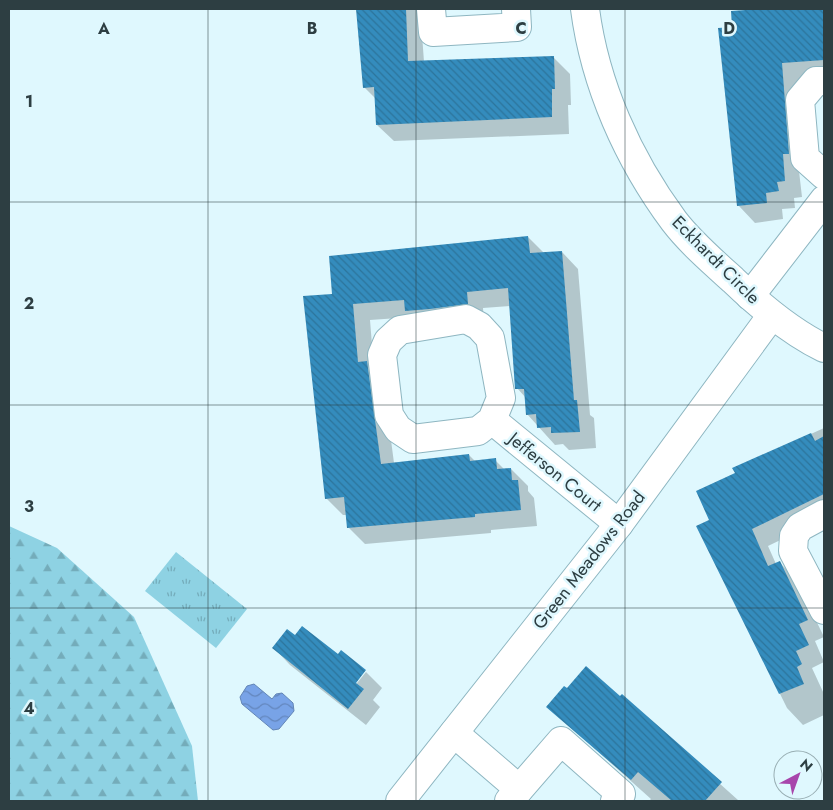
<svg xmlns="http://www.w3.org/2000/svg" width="833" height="810" font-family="Jost,sans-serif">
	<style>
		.grass { fill: url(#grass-tufts) }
		.forest { fill: url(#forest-firs) }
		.water { fill: url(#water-waves); stroke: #6285b6 }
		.shadow { fill: #0003 }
		.building { fill: url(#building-back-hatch) }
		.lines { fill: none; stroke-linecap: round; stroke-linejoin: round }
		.minor-casing { stroke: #8eb6c1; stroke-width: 30 }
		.minor { stroke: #fff; stroke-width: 28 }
		.grid { fill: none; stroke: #2d3e42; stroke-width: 1; stroke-opacity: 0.55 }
		.labels { text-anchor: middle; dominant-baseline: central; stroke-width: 5; stroke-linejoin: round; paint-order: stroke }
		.street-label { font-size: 18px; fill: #2d3e42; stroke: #dff8fe }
		.grid-label { font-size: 16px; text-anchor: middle; font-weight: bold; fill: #2d3e42; stroke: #dff8fe; stroke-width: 5; stroke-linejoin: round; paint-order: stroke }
	</style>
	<defs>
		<pattern id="grass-tufts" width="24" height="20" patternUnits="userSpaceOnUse" patternTransform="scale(1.25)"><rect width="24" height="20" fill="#8ed2e3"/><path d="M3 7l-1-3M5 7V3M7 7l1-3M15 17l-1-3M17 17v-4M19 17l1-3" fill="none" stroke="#74acba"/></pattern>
		<pattern id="forest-firs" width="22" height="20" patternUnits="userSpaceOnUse" patternTransform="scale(1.25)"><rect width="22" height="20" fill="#8ed2e3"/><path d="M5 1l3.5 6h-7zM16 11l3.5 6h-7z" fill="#74acba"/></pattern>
		<pattern id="water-waves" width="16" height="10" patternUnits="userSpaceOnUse" patternTransform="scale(1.25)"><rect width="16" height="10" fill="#78a3e7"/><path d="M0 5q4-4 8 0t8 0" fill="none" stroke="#6386bd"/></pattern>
		<pattern id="building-back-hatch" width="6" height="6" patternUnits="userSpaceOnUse" patternTransform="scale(1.25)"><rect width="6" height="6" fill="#348cbd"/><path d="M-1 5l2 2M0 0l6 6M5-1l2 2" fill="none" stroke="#2c749b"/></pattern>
	</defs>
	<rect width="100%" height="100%" fill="#dff8fe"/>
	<polygon class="grass" points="176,552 247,609 216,648 145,591"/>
	<polygon class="forest" points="9,526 57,548 134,617 192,746 198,801 9,801"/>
	<polygon class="water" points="254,684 272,699 276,694 282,693 293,703 294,711 279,729 273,730 242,704 240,697 247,686"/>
	<g class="shadow">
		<polygon points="358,9 433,9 422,34 424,62 553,57 570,74 571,105 568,105 569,134 394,141 377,125 376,99 364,87"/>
		<polygon points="766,9 824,9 824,77 798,80 805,170 799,171 802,197 794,198 795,208 782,209 783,219 755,223 739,206 732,13"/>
		<polygon points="528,237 544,253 562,252 578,269 590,415 594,418 596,448 569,450 563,444 555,445 527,414 526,398 517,388 510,306 483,308 484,321 413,317 370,320 374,370 383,379 394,463 469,455 475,461 495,460 505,470 511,469 528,486 528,491 534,498 537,526 491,530 491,533 365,544 348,527 347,515 343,515 326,498 333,295"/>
		<polygon points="824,428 824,519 768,546 776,564 779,562 796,579 824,637 815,641 824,662 812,668 824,694 824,715 803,725 787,708 697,526 710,521 736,474 734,469"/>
		<polygon points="295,637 338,656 342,652 365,671 351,687 353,688 366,672 382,688 373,700 380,707 366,725 290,665 274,648"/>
		<polygon points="567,690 621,698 622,696 738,800 649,801 651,799 547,706"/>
	</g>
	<g class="building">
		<polygon points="356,9 406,9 408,61 554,56 555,89 552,89 552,117 376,125 374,87 363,88"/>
		<polygon points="760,9 824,9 824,60 782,63 789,154 783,154 785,181 777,182 779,191 766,193 767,203 737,206 718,28 732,27 731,11"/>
		<polygon points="528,236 530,253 562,251 574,400 577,400 580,432 551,433 551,427 537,428 536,414 526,415 524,389 515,389 508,288 467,292 468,304 430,309 405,311 404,300 353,304 358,362 367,361 381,464 469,454 470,461 496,458 497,469 511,468 512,480 518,480 521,510 475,514 475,517 347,528 344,497 325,499 303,296 332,294 329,256"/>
		<polygon points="811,433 815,441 824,436 824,494 752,529 768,566 780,561 808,620 799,624 809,645 796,651 802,664 797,667 804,684 779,694 696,526 709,520 696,491 735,473 732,468"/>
		<polygon points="302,626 338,654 341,650 366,670 356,683 364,689 348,709 272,648 287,629 295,635"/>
		<polygon points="586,666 620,696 622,694 722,782 705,801 672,801 638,772 631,780 546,707 564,686 567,688"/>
	</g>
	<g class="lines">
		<defs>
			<g id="minor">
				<polyline points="431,9 433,32 517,27 516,9"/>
				<path d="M585,9C595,85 628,159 674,221C690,242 713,262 733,280C760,306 791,332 824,348"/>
				<polyline points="824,81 816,81 800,100 805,158 824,175"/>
				<polyline points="750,296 824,200"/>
				<polygon points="466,319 479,326 490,338 501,398 492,420 478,431 413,439 398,429 389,415 382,355 388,341 400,330"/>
				<polyline points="492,420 619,524"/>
				<polyline points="824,514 800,527 794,536 793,551 824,610"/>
				<polyline points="454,733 519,789"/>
				<polyline points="400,801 619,524 772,315"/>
				<polyline points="509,801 561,741 621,794 615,801"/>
			</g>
		</defs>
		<use href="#minor" class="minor-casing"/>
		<use href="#minor" class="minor"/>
	</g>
	<path class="grid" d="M208,9V801M416,9V801M625,9V801M9,202H824M9,405H824M9,608H824"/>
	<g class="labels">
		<g class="street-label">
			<text transform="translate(716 260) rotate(45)">Eckhardt Circle</text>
			<text transform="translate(555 472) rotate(39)">Jefferson Court</text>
			<text transform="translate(589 560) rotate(-52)">Green Meadows Road</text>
		</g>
	</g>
	<g class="grid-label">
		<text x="104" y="34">A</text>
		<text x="312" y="34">B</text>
		<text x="521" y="34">C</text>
		<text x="729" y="34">D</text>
		<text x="29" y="107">1</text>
		<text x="29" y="309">2</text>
		<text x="29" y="512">3</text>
		<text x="29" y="714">4</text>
	</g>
	<rect width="833" height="810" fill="none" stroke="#2d3e42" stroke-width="20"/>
	<g transform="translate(798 775) rotate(41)"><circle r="24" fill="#dff8fe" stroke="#98aeb3"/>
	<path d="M0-4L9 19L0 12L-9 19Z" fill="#a846ac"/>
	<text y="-8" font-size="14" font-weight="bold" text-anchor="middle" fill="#2d3e42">N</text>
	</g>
</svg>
